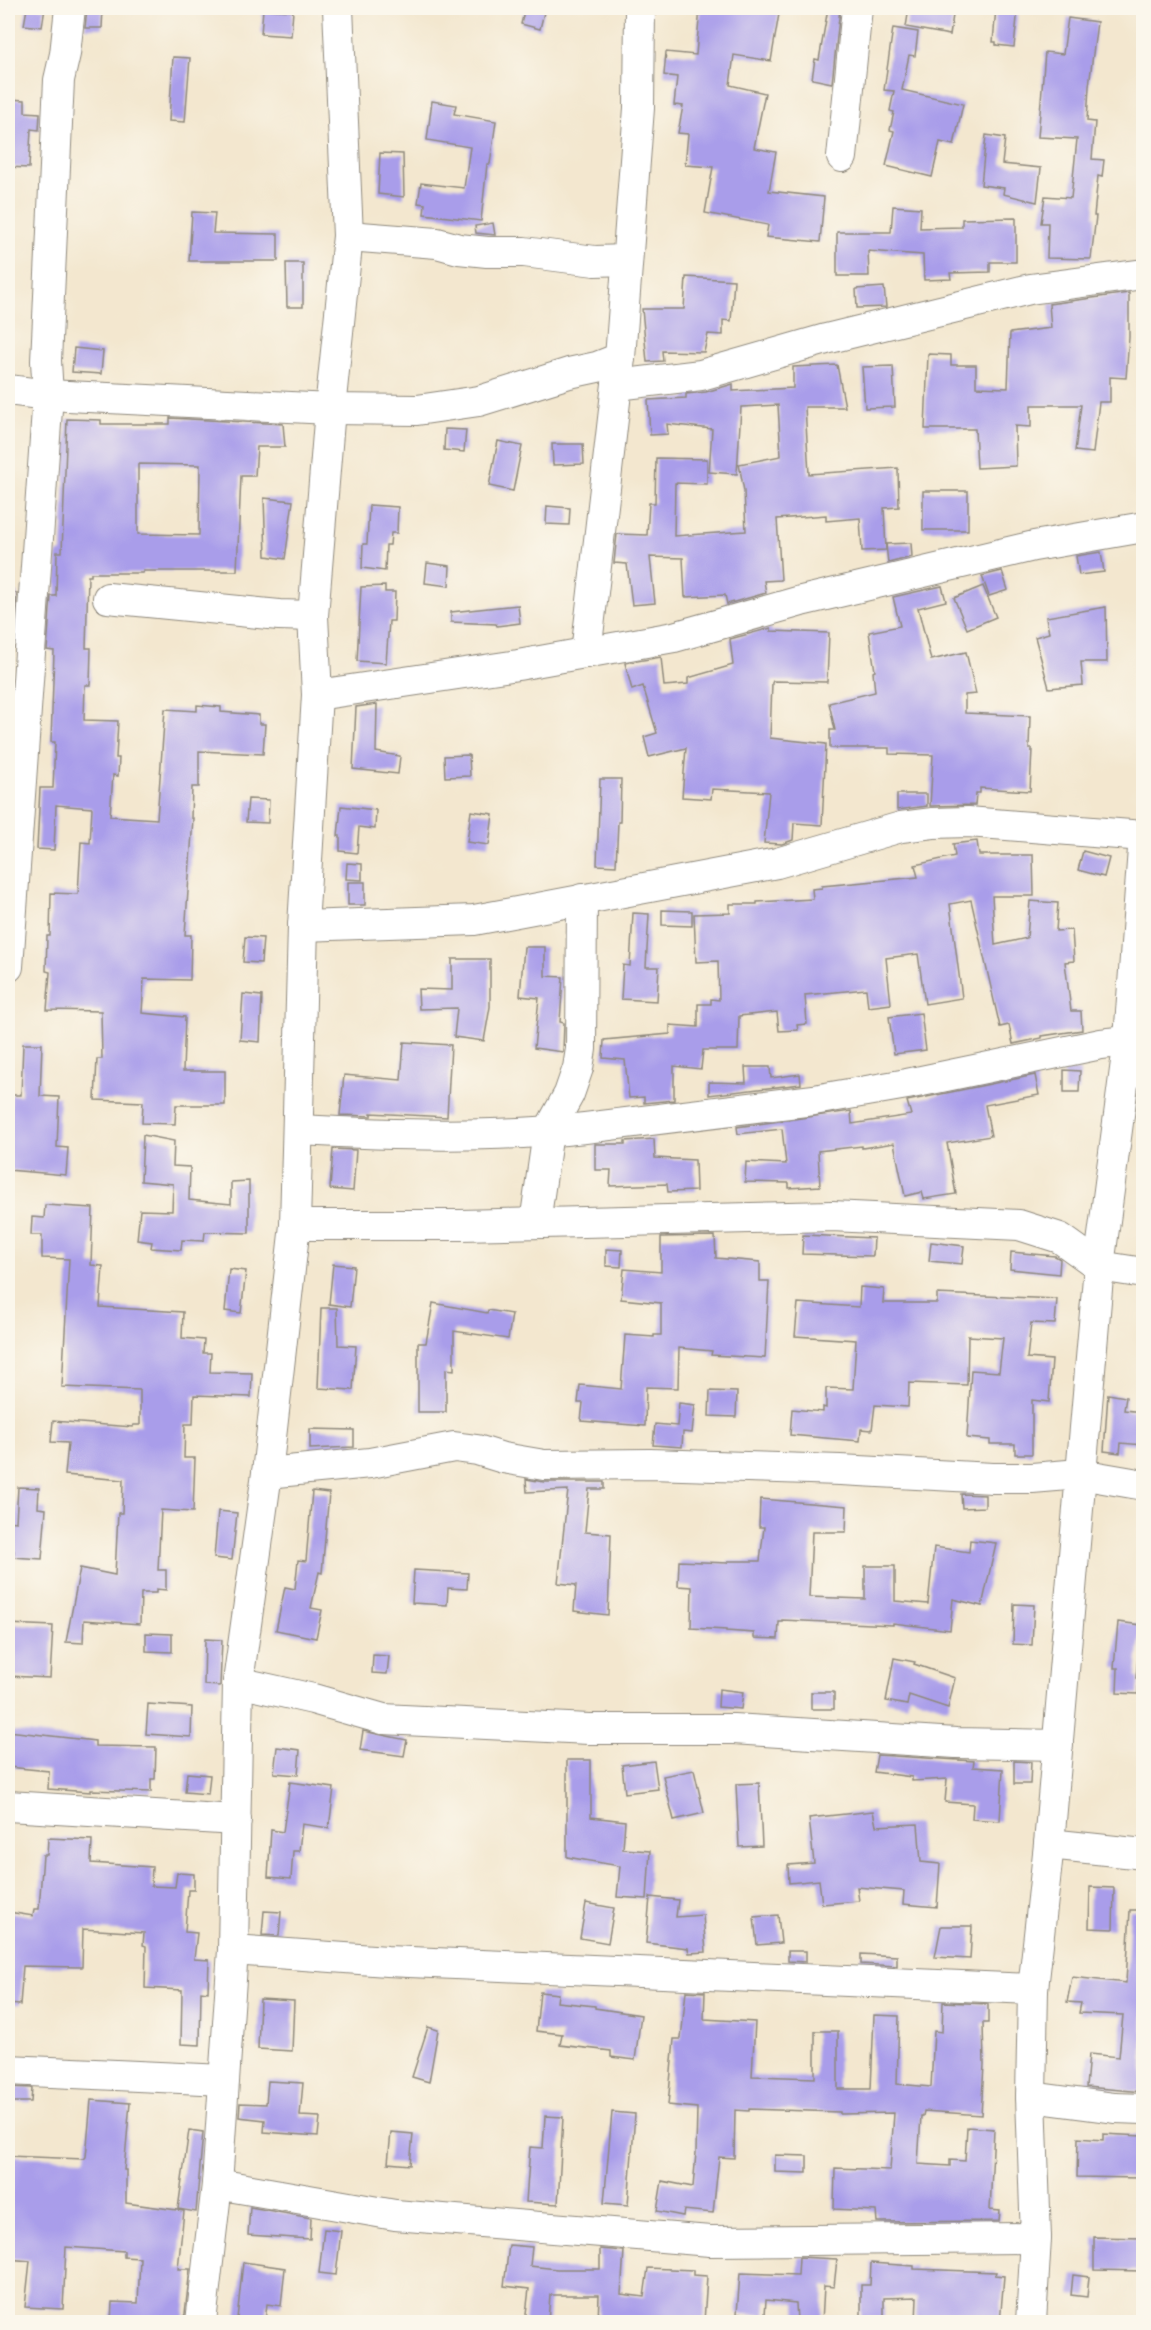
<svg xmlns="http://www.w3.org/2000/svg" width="1151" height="2330" font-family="'Shantell Sans',sans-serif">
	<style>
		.building { fill: #a99dea; fill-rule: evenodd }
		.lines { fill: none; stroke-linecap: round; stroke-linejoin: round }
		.minor-casing { stroke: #8f897d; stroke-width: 32 }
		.minor { stroke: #fff; stroke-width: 30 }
	</style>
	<rect width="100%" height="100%" fill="#fbf7ec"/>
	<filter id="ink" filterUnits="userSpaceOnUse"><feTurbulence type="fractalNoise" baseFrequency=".0167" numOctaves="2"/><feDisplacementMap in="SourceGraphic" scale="12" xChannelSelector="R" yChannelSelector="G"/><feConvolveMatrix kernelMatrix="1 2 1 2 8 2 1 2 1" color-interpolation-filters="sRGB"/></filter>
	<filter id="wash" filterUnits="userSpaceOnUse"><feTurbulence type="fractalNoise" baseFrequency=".008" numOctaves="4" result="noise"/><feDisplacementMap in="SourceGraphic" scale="24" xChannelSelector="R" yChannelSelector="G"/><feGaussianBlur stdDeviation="1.35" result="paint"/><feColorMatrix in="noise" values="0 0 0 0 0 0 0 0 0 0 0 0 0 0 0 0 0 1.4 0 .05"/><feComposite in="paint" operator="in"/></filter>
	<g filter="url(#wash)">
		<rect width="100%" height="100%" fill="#f3e7cf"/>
		<g id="blocks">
			<g class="building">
				<polygon points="27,8 45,8 42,27 24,25"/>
				<polygon points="87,8 103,8 102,28 85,28"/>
				<polygon points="525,8 545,8 540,29 521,24"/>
				<polygon points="700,8 780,8 771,61 734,55 730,85 765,93 754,148 776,152 769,191 824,197 820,242 766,237 768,225 705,213 713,167 685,165 688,134 678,133 683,106 674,105 677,77 664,75 666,52 696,55"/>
				<polygon points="828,8 840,8 832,83 812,79 815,59 819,60"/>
				<polygon points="909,8 953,15 950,35 906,27"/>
				<polygon points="996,8 1018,8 1014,47 996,45 996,42 993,42"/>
				<polygon points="263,9 293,11 291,36 261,34"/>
				<polygon points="1068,18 1097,22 1089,86 1087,121 1095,122 1092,159 1104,160 1102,177 1098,176 1094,216 1096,216 1091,259 1047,258 1048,223 1041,223 1045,196 1071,198 1077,139 1038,137 1045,52 1063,54"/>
				<polygon points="893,28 918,32 915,56 909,55 902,90 963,104 954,145 940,142 932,177 886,166 894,131 890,130 894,112 890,111 894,91 884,90"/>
				<polygon points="173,57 190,58 185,122 169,121"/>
				<polygon points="8,99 25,100 25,112 40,113 39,130 31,129 29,168 8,167"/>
				<polygon points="432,101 456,105 454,114 496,121 490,164 487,164 481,221 424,214 425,204 418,203 421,183 464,188 470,147 427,140"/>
				<polygon points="986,135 1005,138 1002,164 1041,168 1037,202 1003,194 1004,188 981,185"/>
				<polygon points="380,153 403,154 404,197 378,194"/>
				<polygon points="893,206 921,208 920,228 962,227 962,219 1016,218 1016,262 990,262 990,272 950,273 951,279 924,280 923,255 868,251 869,276 837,276 837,232 891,232"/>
				<polygon points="192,212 215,213 213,233 278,234 278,261 189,261"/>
				<polygon points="493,223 495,235 476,233 475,226"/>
				<polygon points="286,263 303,263 303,307 287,307"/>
				<polygon points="686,277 734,280 731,321 723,320 723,335 708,334 704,352 662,351 663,361 647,362 642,309 684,309"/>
				<polygon points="884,287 886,307 857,308 856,289"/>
				<polygon points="1129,293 1129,337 1126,378 1110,377 1110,402 1099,402 1093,453 1075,451 1081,405 1031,405 1031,427 1015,426 1016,466 977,468 975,429 925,429 928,354 951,355 951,365 976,365 976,387 1008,388 1010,333 1051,328 1049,304"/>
				<polygon points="74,348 103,351 101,374 72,372"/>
				<polygon points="837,365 845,407 805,407 809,474 898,468 899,507 884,508 886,550 862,551 860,518 826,521 826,515 777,519 781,580 764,581 766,593 727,604 725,595 685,597 683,558 650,557 655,603 632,605 627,564 614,563 617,534 647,535 649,503 655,503 656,458 707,459 707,484 675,483 674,536 746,531 744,491 739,464 781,456 778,405 741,407 737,474 709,472 712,429 667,424 668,434 650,435 648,400 686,398 686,394 706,392 733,384 733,391 793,388 793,367"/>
				<polygon points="893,366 895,407 865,408 862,367"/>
				<path d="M170,418L283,424L285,447H257L255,476H241L237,571H143V573H91V576H88L86,648H91L90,685H85L84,720L118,721L116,758H119L118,776L113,775L110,816L157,819L165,709L197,711V705L221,707V712L259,715V724H265L263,754L199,751V787H192L191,818H193L185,935H191L190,980L144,979L142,1013L185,1017L183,1071H225V1105H176L175,1124L142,1123L143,1102L95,1100L97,1059H102L101,1011L47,1010L50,972L46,971L47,936H50L51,893L78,894L81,842L90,843L92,808L56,805L54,850L37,849L40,788H53L55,742H51L54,651L47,650L51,596H56L57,552H62L67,419L101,420V424H170ZM138,464L200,465L199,535L138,534Z"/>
				<polygon points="445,429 466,430 464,452 444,450"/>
				<polygon points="498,441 522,446 513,491 489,486"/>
				<polygon points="552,444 583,444 584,464 553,465"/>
				<rect x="923" y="491" width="45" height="39"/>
				<polygon points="264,498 293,501 285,559 266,556"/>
				<polygon points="369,505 398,507 397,533 391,533 390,545 386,545 385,571 362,568 363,544 367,544"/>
				<polygon points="547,506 570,508 569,525 546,524"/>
				<polygon points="911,543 912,557 888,563 886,544"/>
				<polygon points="1101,552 1104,572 1079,575 1076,556"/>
				<polygon points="427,563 450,566 449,586 425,583"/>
				<polygon points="1002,571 1008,590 989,596 982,576"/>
				<polygon points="385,586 385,592 395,592 394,621 389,621 386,663 357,661 361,587"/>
				<polygon points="942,586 946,601 918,608 931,660 966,652 976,694 965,695 965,713 1030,716 1029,749 1032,749 1030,791 980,788 980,793 976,793 975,805 930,806 933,755 889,754 889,748 830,748 830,730 835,730 829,703 875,692 873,672 875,671 869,632 900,626 893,597"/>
				<polygon points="983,586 996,617 967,629 954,598"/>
				<polygon points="8,592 17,593 13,648 8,647"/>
				<polygon points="518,605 520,623 497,626 496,624 451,622 451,612"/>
				<polygon points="1106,607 1107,662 1081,662 1083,685 1049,688 1035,637 1049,633 1046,617"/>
				<polygon points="771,628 771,631 829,633 827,682 773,681 772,683 770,738 826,744 822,825 794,823 793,840 782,844 764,843 769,792 712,789 711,799 682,797 686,748 649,757 644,737 657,733 643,686 632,690 625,663 661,657 664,686 688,684 688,678 733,665 730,639"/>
				<polygon points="377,704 376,752 400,756 398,774 353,769 356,707"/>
				<polygon points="469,755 470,776 445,777 444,756"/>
				<polygon points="600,779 621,779 620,822 618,822 616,866 597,865"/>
				<polygon points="897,794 927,794 927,806 897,810"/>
				<polygon points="248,799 269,800 268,823 246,822"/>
				<polygon points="341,806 376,810 375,829 359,827 357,853 340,851 340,836 338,836"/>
				<polygon points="471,811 493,814 489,845 467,842"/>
				<polygon points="977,841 979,855 1033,855 1034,896 992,896 995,945 1027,938 1030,901 1058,903 1056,931 1072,930 1074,961 1065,962 1071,1011 1081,1011 1082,1030 1042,1036 1042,1038 1013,1044 1009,1025 1000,1027 971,900 950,904 962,998 925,1004 918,954 886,958 891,1004 868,1007 866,989 805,995 807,1024 797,1025 798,1030 779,1031 777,1012 739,1016 738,1050 703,1050 701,1069 674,1066 674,1100 644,1103 644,1097 629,1098 625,1060 603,1058 604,1040 670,1034 670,1025 698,1027 698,1004 711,1004 711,999 719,1000 718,961 696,962 694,914 730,913 730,904 757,904 757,902 813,899 812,889 822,888 822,886 918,877 915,865 955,856 953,844"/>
				<polygon points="1083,851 1109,858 1104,877 1078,870"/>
				<polygon points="347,863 362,864 362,880 346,879"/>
				<rect x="348" y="882" width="17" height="23"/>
				<polygon points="662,910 692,911 692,926 662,925"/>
				<polygon points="633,913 649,914 646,967 659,967 657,1001 621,999 623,965 630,966"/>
				<polygon points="245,937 263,938 261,963 243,962"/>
				<polygon points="524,947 545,947 545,976 563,977 560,1022 564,1023 563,1052 534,1048 539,998 520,996"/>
				<polygon points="452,959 490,959 490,1007 484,1041 454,1037 457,1008 419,1009 418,989 452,990"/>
				<polygon points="243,994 262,996 260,1042 240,1040"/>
				<polygon points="921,1013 926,1050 894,1054 889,1017"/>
				<polygon points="404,1042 451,1045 447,1117 371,1113 371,1116 340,1115 344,1075 401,1080"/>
				<polygon points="23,1044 42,1044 40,1096 59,1097 57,1147 68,1148 66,1175 8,1170 11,1095 21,1095"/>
				<polygon points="745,1067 770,1067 771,1078 800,1074 801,1084 709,1095 709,1082 746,1083"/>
				<polygon points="1064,1070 1080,1071 1079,1092 1064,1092"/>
				<polygon points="1035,1075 1039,1095 985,1105 991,1136 947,1143 956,1194 924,1199 922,1192 905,1196 894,1143 862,1148 862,1146 818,1151 820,1186 789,1188 789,1183 745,1182 746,1162 786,1164 782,1129 738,1134 737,1127 851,1111 852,1124 911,1115 907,1101"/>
				<polygon points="143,1135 174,1141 173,1166 190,1167 189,1200 231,1204 231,1182 249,1181 249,1233 205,1232 204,1241 182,1240 181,1250 151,1248 152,1242 137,1240 140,1210 172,1211 173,1184 141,1181"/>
				<polygon points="654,1139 655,1158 695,1160 696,1191 668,1192 667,1184 610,1186 611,1170 595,1170 595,1144 625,1144 625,1141"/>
				<polygon points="333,1149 356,1150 353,1191 330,1189"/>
				<polygon points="45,1205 93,1208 91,1265 103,1266 100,1307 183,1312 182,1338 204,1340 203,1353 211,1353 210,1372 252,1373 251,1397 194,1395 193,1424 185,1424 184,1458 195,1458 193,1512 161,1510 158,1570 166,1570 166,1590 156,1589 156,1593 141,1593 140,1624 84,1620 83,1643 66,1642 80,1568 115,1575 118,1513 122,1513 123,1480 65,1475 68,1443 51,1442 53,1421 133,1427 133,1425 140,1425 140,1390 62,1387 69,1259 42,1258 42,1235 31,1235 32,1217 44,1218"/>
				<polygon points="803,1235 874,1238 873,1256 802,1254"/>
				<polygon points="715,1236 716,1258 760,1262 760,1281 769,1281 765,1358 711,1355 712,1351 679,1348 678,1388 646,1387 645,1426 581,1421 583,1403 578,1403 580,1385 621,1389 625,1335 654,1337 654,1335 661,1335 661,1303 621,1299 624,1269 661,1272 661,1237"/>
				<polygon points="931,1242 964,1246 962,1264 929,1261"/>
				<polygon points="606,1249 622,1250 621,1267 606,1266"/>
				<polygon points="1011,1252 1055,1256 1060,1259 1059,1274 1010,1269"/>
				<polygon points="333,1264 354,1266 350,1307 329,1304"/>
				<polygon points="229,1269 246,1271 241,1313 225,1311"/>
				<polygon points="860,1287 884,1289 883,1303 937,1303 937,1294 1057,1299 1055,1324 1031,1323 1027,1358 1052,1360 1049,1402 1032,1400 1032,1454 1015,1454 1015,1444 990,1444 990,1440 967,1438 971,1370 999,1372 1003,1338 968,1336 967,1385 909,1383 908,1407 875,1405 872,1430 861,1429 860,1441 790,1435 792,1409 823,1412 823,1407 826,1408 826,1388 853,1389 856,1340 795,1336 798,1303 859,1307"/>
				<polygon points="433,1303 487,1313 488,1310 512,1314 508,1339 454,1331 454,1370 446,1369 446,1412 418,1412 418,1343 426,1343"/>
				<polygon points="321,1308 337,1308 338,1345 356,1346 353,1390 318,1388"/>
				<polygon points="710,1391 737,1392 736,1417 709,1416"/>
				<polygon points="1108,1394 1126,1397 1124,1410 1143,1412 1143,1445 1121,1443 1120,1453 1104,1451"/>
				<polygon points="679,1403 695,1405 692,1433 683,1432 682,1447 653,1445 655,1424 677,1426"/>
				<polygon points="310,1429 354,1430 354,1447 310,1449"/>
				<polygon points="526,1479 544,1482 604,1482 604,1489 589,1489 585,1532 611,1534 608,1615 574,1611 576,1585 558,1583 568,1490 527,1492"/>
				<polygon points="18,1487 39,1488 38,1508 46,1509 42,1559 13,1557 14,1551 8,1550 8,1521 16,1522"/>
				<polygon points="312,1491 329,1493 322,1573 319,1572 311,1608 322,1610 316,1638 276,1630 285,1587 295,1589 298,1560 306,1561"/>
				<polygon points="961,1494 985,1495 985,1507 962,1508"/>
				<polygon points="760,1499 847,1506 846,1532 812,1532 809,1597 865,1599 865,1566 895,1566 895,1601 928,1604 934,1547 969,1552 970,1540 996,1543 982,1606 953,1599 950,1630 893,1623 893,1625 782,1620 782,1622 779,1622 778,1639 754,1638 754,1633 726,1631 726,1630 691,1628 692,1587 678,1586 679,1561 728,1563 728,1561 760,1561 764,1527 759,1527"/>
				<polygon points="218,1511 237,1513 232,1560 214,1558"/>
				<polygon points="414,1570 468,1573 467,1589 448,1588 447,1605 412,1603"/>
				<polygon points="1014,1604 1034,1605 1032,1645 1013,1644"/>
				<polygon points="1118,1622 1141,1625 1136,1678 1139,1678 1138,1694 1117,1693 1118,1668 1114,1668"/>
				<polygon points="8,1624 53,1626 50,1678 8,1676"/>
				<polygon points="146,1633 172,1634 172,1652 146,1651"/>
				<polygon points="205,1639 222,1640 220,1686 204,1685"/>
				<polygon points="373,1655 389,1656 387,1674 372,1673"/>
				<polygon points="894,1658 915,1662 914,1664 955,1678 948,1708 909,1695 907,1705 886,1701"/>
				<polygon points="719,1689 743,1692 741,1709 718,1707"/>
				<rect x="811" y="1692" width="23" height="17"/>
				<polygon points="148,1704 192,1707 191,1737 146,1734"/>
				<polygon points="8,1731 95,1741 95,1746 156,1747 155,1779 151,1779 151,1792 91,1790 91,1792 48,1789 49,1771 8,1767"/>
				<polygon points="363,1731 407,1740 404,1756 360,1750"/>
				<polygon points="277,1747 300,1750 298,1775 274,1773"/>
				<polygon points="877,1755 974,1761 973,1767 1003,1769 1000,1821 972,1819 973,1804 945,1802 947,1779 912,1781 912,1777 874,1772"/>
				<polygon points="567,1760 591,1760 591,1817 625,1821 623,1849 650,1851 647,1899 617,1897 620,1866 567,1857"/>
				<polygon points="654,1761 658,1789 625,1793 622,1765"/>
				<polygon points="1014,1761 1031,1762 1030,1784 1014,1784"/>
				<polygon points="694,1770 704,1813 674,1820 663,1776"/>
				<polygon points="187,1773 210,1775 208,1794 185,1792"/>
				<polygon points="290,1782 334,1788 329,1828 302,1824 299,1851 293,1851 291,1879 268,1877 271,1830 283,1832"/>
				<polygon points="759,1783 762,1846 739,1847 736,1784"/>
				<polygon points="873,1811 876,1826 918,1824 921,1862 940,1864 937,1907 903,1904 904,1891 857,1887 859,1901 822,1904 819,1880 789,1883 788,1865 814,1863 809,1818"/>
				<polygon points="48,1838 92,1840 91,1863 152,1867 151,1886 175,1887 177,1873 194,1874 194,1890 188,1890 185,1932 197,1933 194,1959 209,1960 208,1992 201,1991 200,2045 181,2044 182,1990 145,1988 146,1946 143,1945 144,1933 83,1929 82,1967 23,1966 20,2005 8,2004 8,1912 33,1916 34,1909 39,1909 43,1855 47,1855"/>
				<polygon points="1090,1887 1114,1888 1113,1929 1089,1928"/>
				<polygon points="650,1897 678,1900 676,1917 703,1915 706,1952 689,1953 688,1948 646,1943"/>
				<polygon points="586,1903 614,1908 608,1943 580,1938"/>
				<polygon points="1130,1910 1143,1910 1143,2092 1086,2087 1089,2054 1119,2057 1123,2015 1079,2013 1081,2003 1067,2002 1072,1977 1126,1983"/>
				<polygon points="264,1911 281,1912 279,1936 262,1935"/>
				<polygon points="778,1915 781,1943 757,1945 754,1917"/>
				<polygon points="941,1926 972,1926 970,1959 935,1957"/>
				<polygon points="788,1951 806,1951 806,1962 788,1961"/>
				<polygon points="861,1954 897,1956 897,1966 861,1964"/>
				<polygon points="686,1991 705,1992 704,2019 755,2022 752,2076 815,2078 815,2031 838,2031 838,2089 871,2089 874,2015 899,2016 897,2084 931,2087 934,2031 942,2032 943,2002 988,2004 988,2023 983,2023 984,2065 981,2115 924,2111 923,2116 921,2116 918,2164 950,2166 950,2160 965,2161 967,2127 994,2129 990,2210 1000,2211 999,2221 877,2222 876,2211 834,2209 835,2168 890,2170 894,2113 840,2114 840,2112 749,2109 749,2111 735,2110 734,2158 719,2157 713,2213 684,2210 683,2216 657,2211 662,2181 693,2187 696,2153 697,2108 668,2105 674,2039 681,2039"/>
				<polygon points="540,1992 558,1994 557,2002 595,2006 595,2008 641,2015 635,2060 611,2057 611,2051 560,2045 562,2034 536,2031"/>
				<polygon points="260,1999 294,2001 292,2051 258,2049"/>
				<polygon points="428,2027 438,2030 429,2082 412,2077"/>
				<polygon points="268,2081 303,2083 300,2116 320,2117 318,2136 264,2132 265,2120 239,2117 240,2103 266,2104"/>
				<polygon points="8,2087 32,2088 31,2102 8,2102"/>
				<polygon points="91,2100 130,2103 124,2170 126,2170 126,2203 184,2211 178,2269 190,2269 184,2322 111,2322 112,2302 138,2303 140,2258 124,2257 124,2251 66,2247 63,2309 25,2307 30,2261 8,2259 8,2156 84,2159 86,2157"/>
				<polygon points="612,2112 635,2114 628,2205 604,2203"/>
				<polygon points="545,2116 563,2117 558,2204 526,2202 530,2147 543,2148"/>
				<polygon points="189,2130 203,2132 196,2212 178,2209"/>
				<polygon points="391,2132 413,2134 410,2165 388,2163"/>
				<polygon points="1103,2134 1143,2136 1143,2178 1077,2177 1078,2138 1103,2140"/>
				<polygon points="775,2155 807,2156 807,2173 775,2172"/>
				<polygon points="250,2207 311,2218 310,2239 248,2235"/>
				<polygon points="324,2229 341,2231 336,2275 319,2273"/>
				<polygon points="1094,2237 1143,2238 1143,2271 1094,2270"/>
				<polygon points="509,2245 532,2247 530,2266 557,2269 600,2269 600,2249 624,2251 621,2294 644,2297 648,2268 693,2270 693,2275 707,2276 704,2322 598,2322 599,2295 550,2295 548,2322 525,2322 529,2289 504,2286"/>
				<polygon points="799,2257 837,2259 834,2287 824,2286 822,2322 797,2322 796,2303 766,2300 765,2315 737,2314 740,2273 798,2275"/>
				<polygon points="243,2262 285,2268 281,2306 267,2304 265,2322 237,2319"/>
				<polygon points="871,2263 914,2266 914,2269 996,2272 995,2275 1004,2276 1000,2322 916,2322 917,2297 884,2298 884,2318 861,2318 861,2285 870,2285"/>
				<polygon points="1073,2275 1089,2277 1087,2297 1071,2295"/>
			</g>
		</g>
	</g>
	<g filter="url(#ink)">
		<use href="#blocks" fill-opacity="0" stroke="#8f897d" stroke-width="1.5"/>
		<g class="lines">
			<defs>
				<g id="minor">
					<polyline points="842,157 857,8"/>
					<polyline points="348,236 437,243 459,249 487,252 524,252 595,261 627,260"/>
					<polyline points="617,385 701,375 826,339 1030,289 1144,274"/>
					<polyline points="8,390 48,395 330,409 417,410 479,401 569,373 597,367 620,358"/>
					<polyline points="108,598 279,615 313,616"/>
					<polyline points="586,653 620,358 639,108 640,8"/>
					<polyline points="317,695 518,665 674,637 801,601 1034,546 1144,527"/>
					<polyline points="303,926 474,920 777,863 901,827 933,823 968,822 1143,836"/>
					<polyline points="8,967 48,395 46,361 59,80 65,54 70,8"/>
					<path d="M299,1130C392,1135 492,1138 585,1128L814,1100L907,1084L1101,1044L1144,1039"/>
					<polyline points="535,1223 548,1132 569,1094 578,1068 581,1049 582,899"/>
					<polyline points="295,1225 460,1225 832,1216 1019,1225 1060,1238 1099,1266 1144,1273"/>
					<polyline points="267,1473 370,1463 454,1447 477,1450 503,1458 544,1465 650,1464 840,1470 993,1478 1032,1478 1080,1474 1144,1485"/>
					<polyline points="238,1682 313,1699 383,1719 589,1729 733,1729 956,1743 1058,1745"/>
					<polyline points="8,1806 236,1820"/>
					<polyline points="1049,1844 1144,1854"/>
					<polyline points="233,1950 387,1961 1033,1989"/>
					<polyline points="8,2070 224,2080"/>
					<polyline points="1031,2097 1115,2108 1144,2109"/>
					<polyline points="217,2184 395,2215 710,2241 1036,2238"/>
					<polyline points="201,2322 217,2184 233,1950 238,1682 267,1473 295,1225 303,926 317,695 313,616 330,409 348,236 338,8"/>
					<polyline points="1031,2322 1036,2238 1031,2097 1033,1989 1049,1844 1099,1266 1129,1039 1144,835"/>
				</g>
			</defs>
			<use href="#minor" class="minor-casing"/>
			<use href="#minor" class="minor"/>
		</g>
	</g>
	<rect width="1151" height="2330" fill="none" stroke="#fbf7ec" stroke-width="30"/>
</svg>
